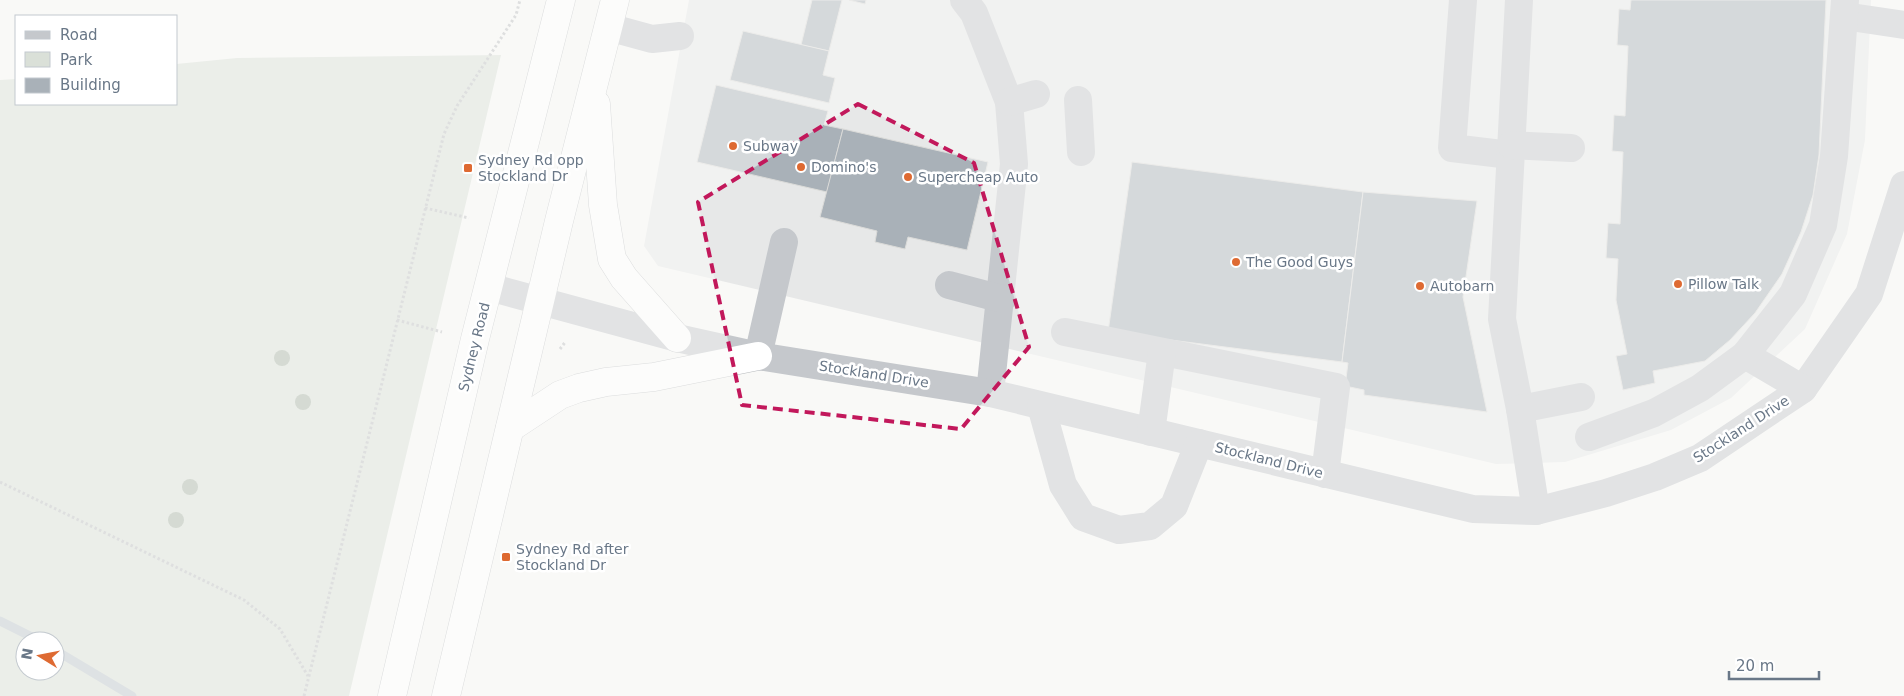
<svg xmlns="http://www.w3.org/2000/svg" width="1904" height="696" font-family="'DejaVu Sans',sans-serif">
	<style>
		.built { fill: #e7e8e8 }
		.green { fill: #dae0d8; fill-rule: evenodd }
		.lines { fill: none; stroke-linecap: round; stroke-linejoin: round }
		.stream { stroke: #bdc6cc; stroke-width: 9 }
		.building { fill: #a9b1b8; stroke: #dbdbd9 }
		.highway-casing { stroke: #b8bbbe; stroke-width: 29 }
		.path { stroke: #bdbfc2; stroke-width: 3; stroke-dasharray: 2.5 2.5; stroke-linecap: butt }
		.minor { stroke: #c5c8cc; stroke-width: 28 }
		.highway { stroke: #fff; stroke-width: 28 }
		.tree { fill: #a8b3a6 }
		.marked { fill: none; stroke: #c2185b; stroke-width: 4; stroke-dasharray: 10 6; stroke-linejoin: round }
		.poi-dot { fill: #de6a32; stroke: #fff; stroke-width: 2 }
		.labels { text-anchor: middle; dominant-baseline: central; stroke-width: 5; stroke-linejoin: round; paint-order: stroke }
		.poi-label { font-size: 14px; fill: #697787; stroke: #fff; text-anchor: start }
		.street-label { font-size: 14px; fill: #697787; stroke: #fff }
	</style>
	<rect width="100%" height="100%" fill="#f9f9f7"/>
	<polygon class="built" points="689,0 1871,0 1865,140 1847,234 1805,329 1731,398 1671,430 1565,462 1496,464 658,266 644,246"/>
	<path class="green" d="M501,55L349,696H0V80L16,79V104H176V64L237,58ZM25,641H55V671H25Z"/>
	<g class="lines">
		<g class="stream">
			<polyline points="0,621 40,641"/>
			<polyline points="55,650 132,696"/>
		</g>
	</g>
	<g class="building">
		<polygon points="812,0 842,0 829,51 801,45"/>
		<polygon points="849,0 866,0 865,4"/>
		<polygon points="1631,0 1826,0 1819,155 1813,195 1801,232 1782,274 1755,313 1730,340 1705,361 1653,371 1655,383 1623,390 1616,356 1627,354 1616,300 1618,259 1606,258 1608,223 1620,224 1623,152 1612,151 1614,115 1625,116 1628,46 1617,45 1619,9 1630,10"/>
		<polygon points="743,31 829,51 823,75 835,78 829,103 730,80"/>
		<polygon points="716,85 828,111 824,125 843,129 827,192 697,162"/>
		<polygon points="843,129 988,162 967,250 908,237 905,249 875,242 877,231 820,217"/>
		<polygon points="1132,162 1363,192 1342,362 1108,332"/>
		<polygon points="1363,192 1477,201 1463,297 1487,412 1364,395 1364,390 1345,386 1348,363 1342,362"/>
	</g>
	<g class="lines">
		<defs>
			<g id="highway">
				<polyline points="596,104 603,205 612,259 624,278 677,338"/>
				<polyline points="510,428 560,395 579,388 606,382 654,377 758,356"/>
				<polyline points="392,696 475,339 561,0"/>
				<polyline points="446,696 559,221 615,0"/>
			</g>
		</defs>
		<use href="#highway" class="highway-casing"/>
		<g class="path">
			<polyline points="425,208 469,218"/>
			<polyline points="397,320 442,332"/>
			<polyline points="560,349 566,341"/>
			<polyline points="0,482 244,600 280,629 308,676"/>
			<polyline points="304,696 444,134 457,106 516,15 520,0"/>
		</g>
		<g class="minor">
			<polyline points="964,0 974,13 1009,102 1014,164 990,393"/>
			<polyline points="1463,0 1452,148 1510,155"/>
			<polyline points="1519,0 1502,319 1520,409 1536,511"/>
			<polyline points="1844,16 1904,25"/>
			<polyline points="608,27 652,39 680,36"/>
			<polyline points="1078,100 1081,152"/>
			<polyline points="1009,102 1036,94"/>
			<polyline points="1511,145 1571,148"/>
			<polyline points="949,285 1002,299"/>
			<polyline points="489,287 677,338 758,356 990,393 1473,509 1536,511 1606,493 1655,477 1700,458 1803,389 1869,294 1904,185"/>
			<polyline points="1065,332 1336,387 1325,474"/>
			<polyline points="1745,355 1803,389"/>
			<polyline points="758,356 784,242"/>
			<polyline points="1041,406 1063,485 1083,517 1119,530 1150,526 1174,506 1199,443"/>
			<polyline points="1520,409 1581,397"/>
			<polyline points="1151,432 1162,352"/>
			<polyline points="1589,437 1654,413 1700,388 1745,355 1793,294 1823,225 1834,156 1845,0"/>
		</g>
		<use href="#highway" class="highway"/>
	</g>
	<g class="tree">
		<circle cx="282" cy="358" r="8"/>
		<circle cx="303" cy="402" r="8"/>
		<circle cx="190" cy="487" r="8"/>
		<circle cx="176" cy="520" r="8"/>
	</g>
	<path d="M0 0H1904V696H0ZM858,104L974,163L1029,347L961,429L742,405L698,202Z" fill="#f9f9f7" fill-opacity=".55" fill-rule="evenodd"/>
	<path class="marked" d="M858,104L974,163L1029,347L961,429L742,405L698,202Z"/>
	<g class="poi-dot">
		<circle cx="733" cy="146" r="5"/>
		<circle cx="801" cy="167" r="5"/>
		<rect x="463" y="163" width="10" height="10" rx="2.5"/>
		<circle cx="908" cy="177" r="5"/>
		<circle cx="1236" cy="262" r="5"/>
		<circle cx="1678" cy="284" r="5"/>
		<circle cx="1420" cy="286" r="5"/>
		<rect x="501" y="552" width="10" height="10" rx="2.5"/>
	</g>
	<g class="labels">
		<g class="poi-label">
			<text x="743" y="146">Subway</text>
			<text x="478" y="160">Sydney Rd opp<tspan x="478" dy="16">Stockland Dr</tspan></text>
			<text x="811" y="167">Domino's</text>
			<text x="918" y="177">Supercheap Auto</text>
			<text x="1246" y="262">The Good Guys</text>
			<text x="1688" y="284">Pillow Talk</text>
			<text x="1430" y="286">Autobarn</text>
			<text x="516" y="549">Sydney Rd after<tspan x="516" dy="16">Stockland Dr</tspan></text>
		</g>
		<g class="street-label">
			<text transform="translate(474 347) rotate(-76)">Sydney Road</text>
			<text transform="translate(874 374) rotate(9)">Stockland Drive</text>
			<text transform="translate(1741 429) rotate(-33)">Stockland Drive</text>
			<text transform="translate(1269 460) rotate(14)">Stockland Drive</text>
		</g>
	</g>
	<rect x="15" y="15" width="162" height="90" fill="#ffffff" stroke="#c3c9cf"/>
	<rect x="25" y="31" width="25" height="8" fill="#c5c8cc" stroke="#c3c9cf"/>
	<text x="60" y="40" font-size="15" fill="#697787">Road</text>
	<rect x="25" y="52" width="25" height="15" fill="#dae0d8" stroke="#c3c9cf"/>
	<text x="60" y="65" font-size="15" fill="#697787">Park</text>
	<rect x="25" y="78" width="25" height="15" fill="#a9b1b8" stroke="#c3c9cf"/>
	<text x="60" y="90" font-size="15" fill="#697787">Building</text>
	<g transform="translate(40 656) rotate(280)"><circle r="24" fill="#ffffff" stroke="#c3c9cf"/>
	<path d="M0-4L9 19L0 12L-9 19Z" fill="#de6a32"/>
	<text y="-8" font-size="14" font-weight="bold" text-anchor="middle" fill="#697787">N</text>
	</g>
	<path d="M1729 671v8h90v-8" fill="none" stroke="#697787" stroke-width="2.5"/>
	<text x="1736" y="671" font-size="15" fill="#697787" stroke="#ffffff" stroke-width="4" paint-order="stroke">20 m</text>
</svg>
